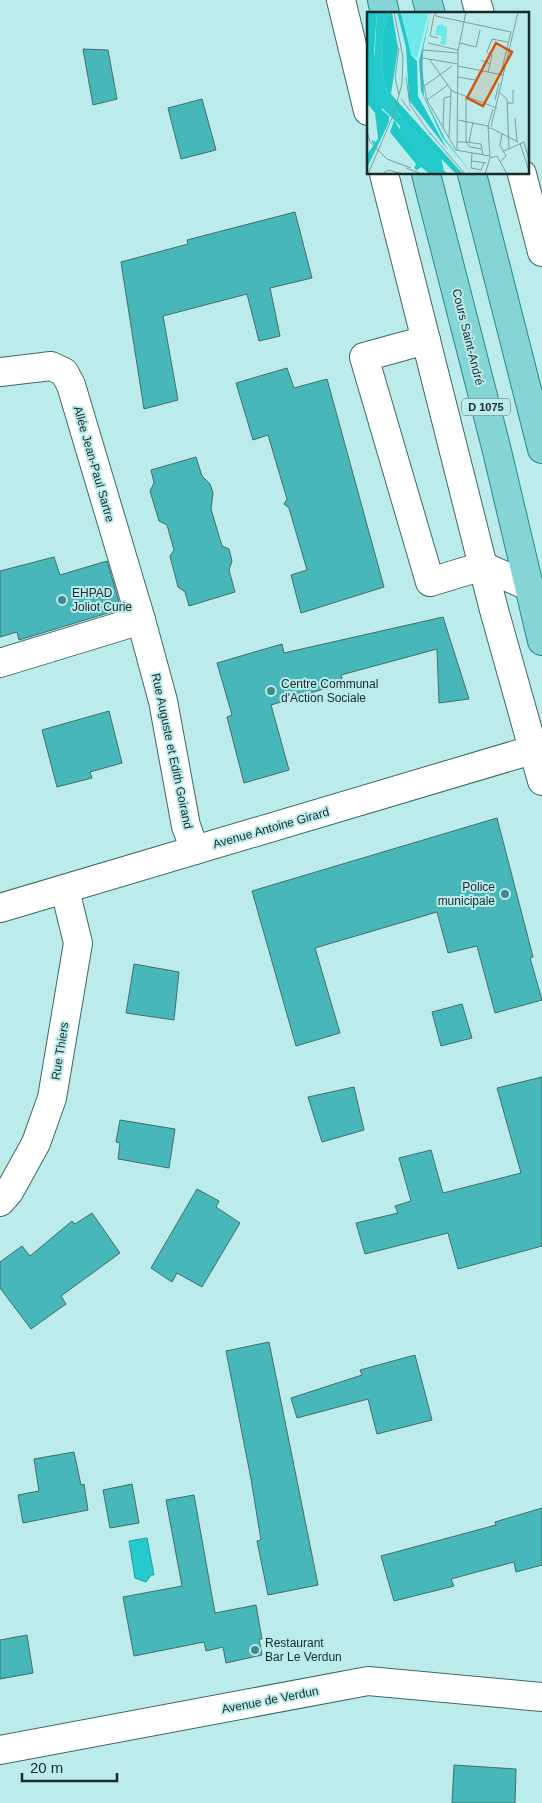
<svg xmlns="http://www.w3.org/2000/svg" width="542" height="1803" font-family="Helvetica,sans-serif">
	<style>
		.water { fill: #24cacc; stroke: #219a9c }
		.building { fill: #48b7b9; stroke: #426d6e }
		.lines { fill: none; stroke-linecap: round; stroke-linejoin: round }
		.minor-casing { stroke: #3d6869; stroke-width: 30 }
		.major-casing { stroke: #2a8789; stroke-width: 30 }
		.minor { stroke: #fff; stroke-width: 28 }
		.major { stroke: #85d5d6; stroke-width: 28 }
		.poi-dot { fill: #41898a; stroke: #bcebeb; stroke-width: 2 }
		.labels { text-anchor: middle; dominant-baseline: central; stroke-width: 4; stroke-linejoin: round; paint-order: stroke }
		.shield { fill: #bcebeb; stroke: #4a6565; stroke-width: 1 }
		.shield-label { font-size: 11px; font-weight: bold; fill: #192b2b }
		.street-label { font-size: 12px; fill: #192b2b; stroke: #bcebeb }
		.poi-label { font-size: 12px; fill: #192b2b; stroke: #bcebeb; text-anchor: start }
		.inset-road { fill: none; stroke: #7b9e9e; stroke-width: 1 }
		.view { fill: #d3540f; fill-opacity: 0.15; stroke: #d3540f; stroke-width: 2.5 }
		.inset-edge { fill: none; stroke: #192b2b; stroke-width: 2.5 }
	</style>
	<rect width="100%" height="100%" fill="#bcebeb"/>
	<polygon class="water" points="147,1538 154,1575 151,1575 146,1582 135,1578 129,1541"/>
	<g class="building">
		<polygon points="83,49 108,50 117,99 93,105"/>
		<polygon points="202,99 216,150 181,159 168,108"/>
		<polygon points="295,212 312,278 270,288 280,336 259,341 247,294 163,316 178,400 144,409 121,262 188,244 187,240"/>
		<polygon points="287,368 294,388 327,379 384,587 301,613 291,575 307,570 289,508 284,504 287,499 268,435 253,440 236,383"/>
		<polygon points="196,457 202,476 210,484 213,493 211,509 222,546 229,549 232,561 229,570 235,592 189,606 185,592 178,587 170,556 174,550 167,525 159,521 150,491 154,483 151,470"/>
		<polygon points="54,557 60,575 107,561 121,609 19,640 17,632 0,637 0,571"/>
		<polygon points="443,617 469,699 439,703 437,649 341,675 343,683 271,705 289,770 244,783 227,717 232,715 217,663 282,644 284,653"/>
		<polygon points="109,711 122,763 90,772 92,778 57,787 42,730"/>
		<polygon points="497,818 533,957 530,958 542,1000 495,1013 477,946 448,953 437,912 315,948 340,1033 296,1046 252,891"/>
		<polygon points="134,964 179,972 174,1020 126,1013"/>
		<polygon points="462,1004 472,1038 441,1046 432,1012"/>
		<polygon points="542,1077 542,1246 458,1269 448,1233 365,1254 356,1223 398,1213 395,1206 411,1201 399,1158 431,1150 443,1193 521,1173 497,1088"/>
		<polygon points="354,1087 364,1130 322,1142 308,1097"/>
		<polygon points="120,1120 175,1129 169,1168 118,1159 120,1143 116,1142"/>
		<polygon points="197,1189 219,1201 216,1207 240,1223 202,1287 177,1273 172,1282 151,1268"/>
		<polygon points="92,1213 120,1253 61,1296 66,1304 31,1329 0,1288 0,1262 22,1246 30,1256 72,1221 75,1224"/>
		<polygon points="269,1342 318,1585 268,1595 257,1541 261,1540 251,1479 226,1351"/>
		<polygon points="415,1355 432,1420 377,1434 368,1399 297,1418 291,1398 362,1375 360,1370"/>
		<polygon points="74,1452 81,1485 84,1484 88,1510 23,1523 18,1495 39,1491 34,1459"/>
		<polygon points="132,1484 139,1523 110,1528 103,1490"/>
		<polygon points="194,1495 215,1613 256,1605 262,1639 259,1639 262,1655 226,1663 223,1647 206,1651 204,1642 134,1656 123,1597 182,1586 166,1500"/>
		<polygon points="542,1508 542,1565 516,1572 514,1562 451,1579 454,1586 394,1601 381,1556 496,1525 495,1522"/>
		<polygon points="27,1635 33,1673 0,1679 0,1640"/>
		<polygon points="454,1765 516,1769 515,1803 452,1803"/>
	</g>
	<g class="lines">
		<defs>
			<g id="minor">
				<polyline points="341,0 368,111"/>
				<polyline points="476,0 480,14"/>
				<polyline points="384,174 494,610 542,781"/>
				<polyline points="522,174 542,252"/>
				<polyline points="426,340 364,357 430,582 483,566"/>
				<polyline points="0,372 51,366 64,372 71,385 141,620"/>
				<polyline points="483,566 530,587"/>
				<polyline points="0,663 141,620 163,701 186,826 195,850"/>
				<polyline points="0,908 542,747"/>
				<polyline points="0,1202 9,1192 36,1143 52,1098 78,943 65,890"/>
				<polyline points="0,1750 368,1681 542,1697"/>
			</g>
			<g id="major">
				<polyline points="382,0 385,14"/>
				<polyline points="427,0 431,14"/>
				<polyline points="426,174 496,447 542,641"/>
				<polyline points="472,174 542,449"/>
			</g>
		</defs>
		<use href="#minor" class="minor-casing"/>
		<use href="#major" class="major-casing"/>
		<use href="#minor" class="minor"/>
		<use href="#major" class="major"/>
	</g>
	<g class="poi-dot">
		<circle cx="62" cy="600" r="5"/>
		<circle cx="271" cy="691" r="5"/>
		<circle cx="505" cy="894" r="5"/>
		<circle cx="255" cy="1650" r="5"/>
	</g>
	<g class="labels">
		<rect class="shield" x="462" y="398.5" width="48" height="17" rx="4"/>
		<g class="shield-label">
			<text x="486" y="407">D 1075</text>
		</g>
		<g class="street-label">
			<text transform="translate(468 337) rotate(76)">Cours Saint-André</text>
			<text transform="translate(94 464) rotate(74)">Allée Jean-Paul Sartre</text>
			<text transform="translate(172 751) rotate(78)">Rue Auguste et Edith Goirand</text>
			<text transform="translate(271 828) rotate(-16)">Avenue Antoine Girard</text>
			<text transform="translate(60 1051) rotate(-81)">Rue Thiers</text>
			<text transform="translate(270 1700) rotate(-11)">Avenue de Verdun</text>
		</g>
		<g class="poi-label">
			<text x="72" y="593">EHPAD<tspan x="72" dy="14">Joliot Curie</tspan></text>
			<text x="281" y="684">Centre Communal<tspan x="281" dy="14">d'Action Sociale</tspan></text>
			<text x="495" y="887" text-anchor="end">Police<tspan x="495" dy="14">municipale</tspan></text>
			<text x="265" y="1643">Restaurant<tspan x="265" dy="14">Bar Le Verdun</tspan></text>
		</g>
	</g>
	<g transform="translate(367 12)">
		<rect width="162" height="162" fill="#bcebeb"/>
		<path d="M35,0H62L50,47L43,42ZM74,12L80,15L79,33L73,32L75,24L68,23L70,14Z" fill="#6de9ea"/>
		<path d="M0,0H10L7,39L15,98L22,104V110L0,156V142L7,133L4,128L9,130L11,126L8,101L0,91ZM21,0H25L31,36L24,82L96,162H89L34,105L21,83L14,57L15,24ZM30,0H34L44,43L50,49L51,84L80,137L42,88L39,35ZM27,108L54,150L69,162H63L54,155L50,158L47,156L49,152L23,120Z" fill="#20c8ca"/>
		<path d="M10,0H21L15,24L14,57L21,83L34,105L74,145L77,159L81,162H69L54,150L33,121V114L11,92L6,71ZM64,0L55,42L57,84L78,127L105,162L75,125L54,79L52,49Z" fill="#24cacc"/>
		<path class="inset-road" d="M67,0L69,4L144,20M67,3L63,24L71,26M61,31L91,38M93,31L109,35L113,18M91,41L56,38L54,59L60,88L89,138L123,144M55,46L91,52M63,48L85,79L130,96M114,48L123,52L121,60M123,52L125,43L120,40L125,27L141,30M91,54L136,63M135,57L144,20M39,65L43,93L64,123M91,65L108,68L116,59M56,75L85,54M133,81L140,87L142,137M32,83L28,65L32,36M34,87L43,99M60,88L81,73M128,88L132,71M140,91H146V78M148,106L150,129M91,108L121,114L126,97M124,115L151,0M124,116L151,130M76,117L77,86L84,84M0,119L3,130L20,147L44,156M63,121L98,162M82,126L84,78M91,130H99V84M99,130L114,132L116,143M99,130L103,135L115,137M102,130L106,110M153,131L163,162M90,138L91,39L99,0M137,139L157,130L163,152M105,141L104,156L114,158L117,151M123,146L130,144L140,162M104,149L119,151M133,150L139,144L133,133L135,122M39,156L55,162M1,162L26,104L35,72L36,45L27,0M15,162L21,158L36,162M118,162L123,146L121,114L123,117"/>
		<path class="view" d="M129,31L145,40L116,94L100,86Z"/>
		<rect width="162" height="162" class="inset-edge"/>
	</g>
	<path d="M22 1773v8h95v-8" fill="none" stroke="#192b2b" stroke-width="2.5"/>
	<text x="30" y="1773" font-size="15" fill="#192b2b" stroke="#bcebeb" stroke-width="4" paint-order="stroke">20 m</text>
</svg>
